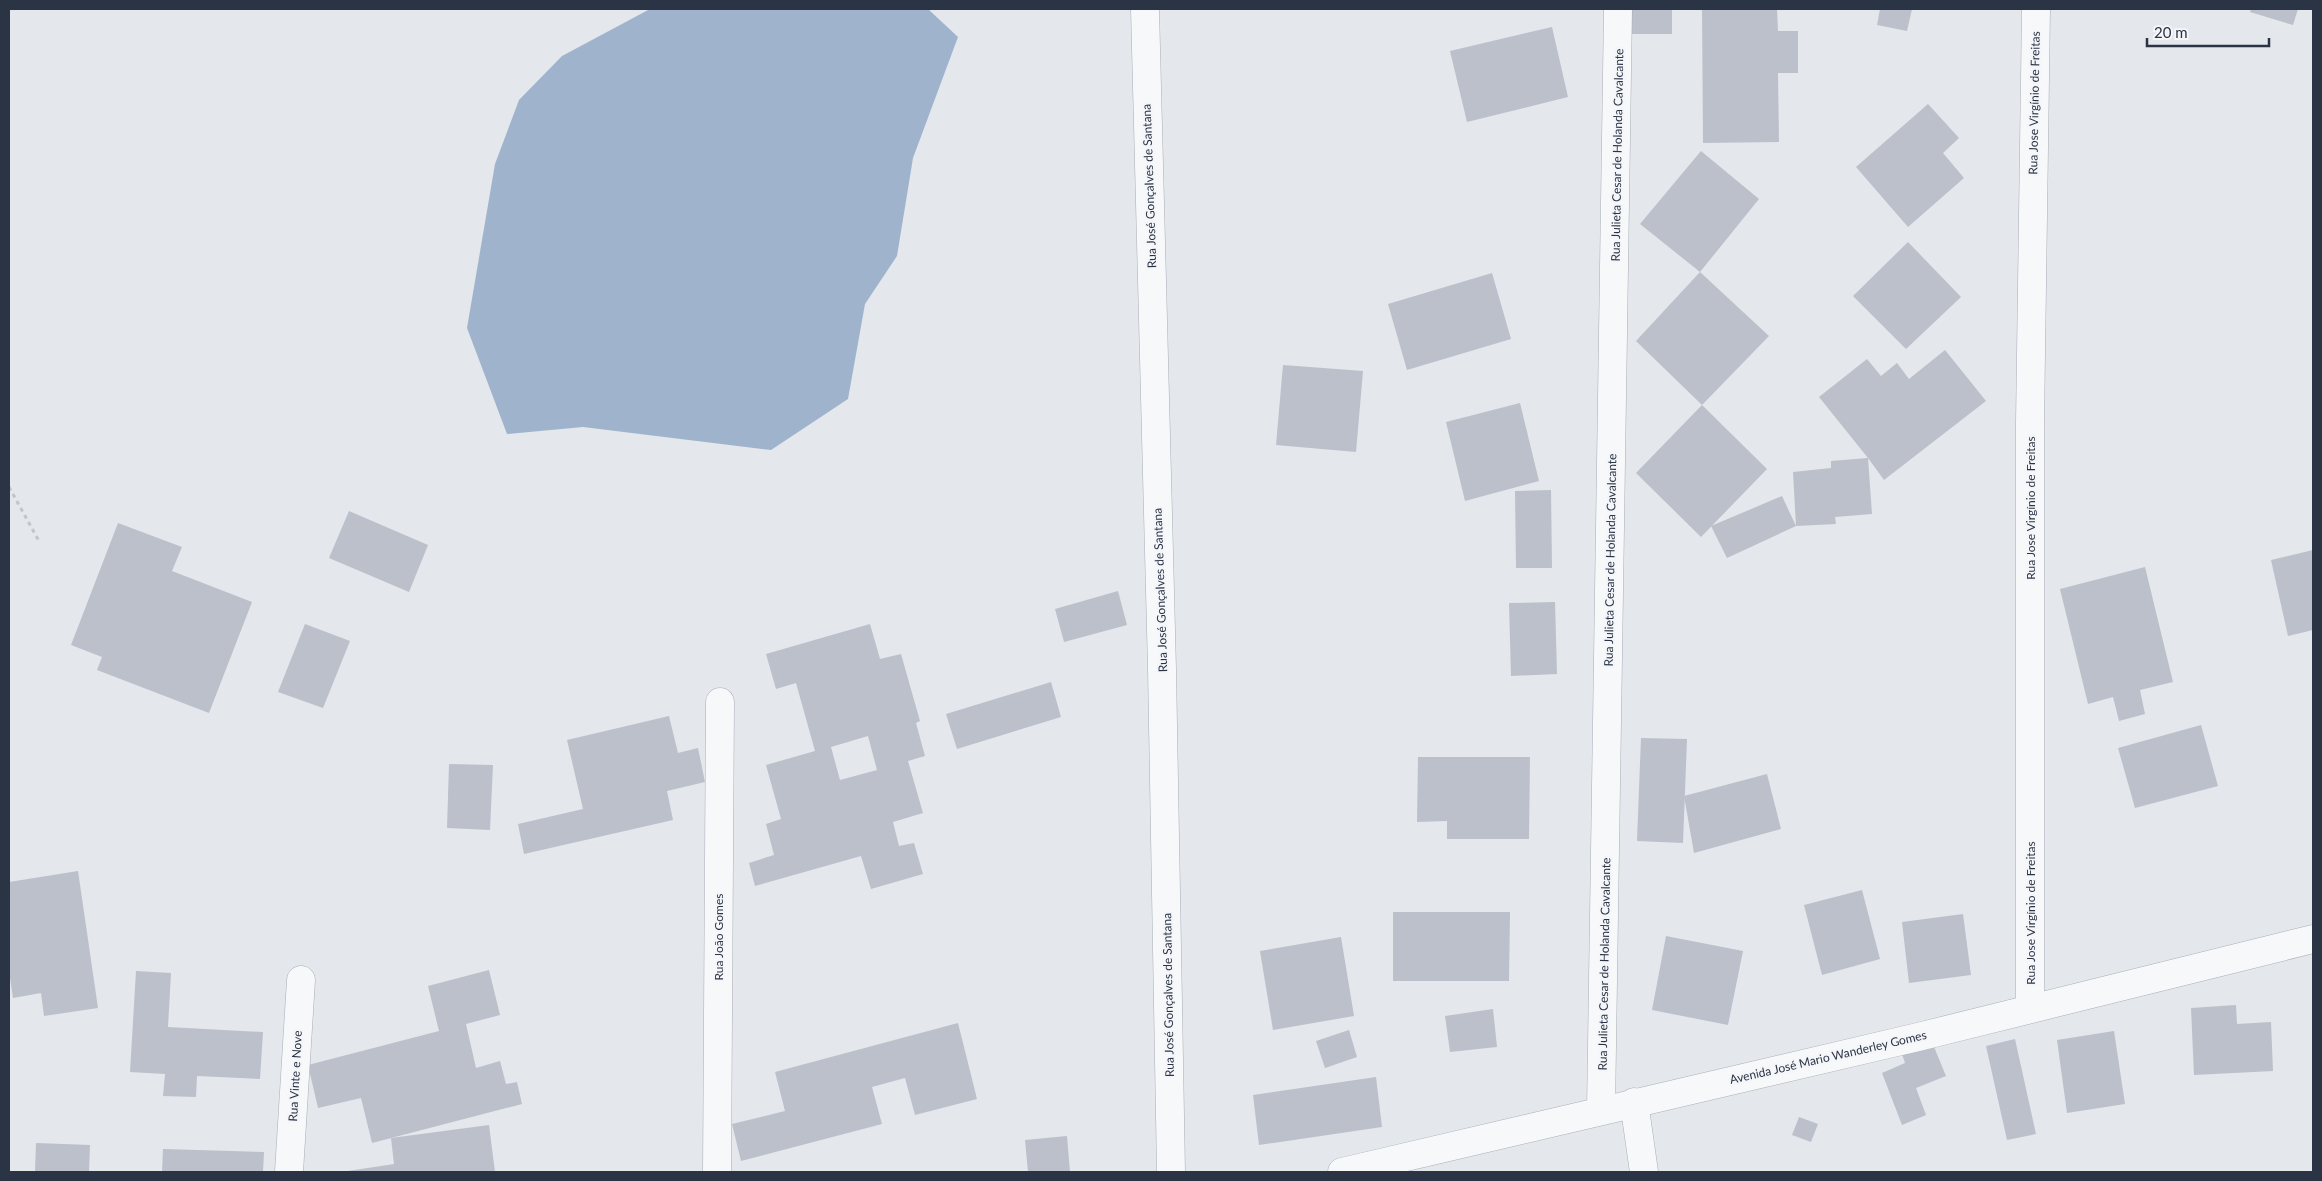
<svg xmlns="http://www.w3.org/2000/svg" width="2322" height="1181" font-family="Lato,sans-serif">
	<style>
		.water { fill: #9fb4cc }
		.building { fill: #bbc0ca; fill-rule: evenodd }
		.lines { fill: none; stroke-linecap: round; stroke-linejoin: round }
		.minor-casing { stroke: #a9aeb7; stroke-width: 29 }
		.path { stroke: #c2c5cb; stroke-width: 3; stroke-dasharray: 4 4; stroke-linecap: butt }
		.minor { stroke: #f7f8fa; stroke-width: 28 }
		.labels { text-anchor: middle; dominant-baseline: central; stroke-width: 4.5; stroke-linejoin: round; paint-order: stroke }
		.street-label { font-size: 12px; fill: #2b3445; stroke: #f4f6f9 }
	</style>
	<rect width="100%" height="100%" fill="#e4e7ec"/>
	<polygon class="water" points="650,9 928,9 958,37 913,158 897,256 865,304 848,399 771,450 583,427 507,434 467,328 495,164 519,100 562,56"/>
	<g class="building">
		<rect x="1631" y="9" width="41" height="25"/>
		<polygon points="1702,9 1777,9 1778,31 1798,31 1798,73 1778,73 1779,142 1703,143"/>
		<polygon points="1880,9 1912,9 1907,31 1877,25"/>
		<polygon points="2251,9 2298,9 2293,25 2250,12"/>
		<polygon points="1552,27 1568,97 1467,122 1450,51"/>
		<polygon points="1928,104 1959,138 1943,153 1964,178 1908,227 1856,167"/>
		<polygon points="1701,151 1759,199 1700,272 1640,224"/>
		<polygon points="1908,242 1961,297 1906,349 1853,296"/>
		<polygon points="1700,272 1769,336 1702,405 1636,341"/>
		<polygon points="1492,273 1511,339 1407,370 1388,304"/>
		<polygon points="1945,350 1986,401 1884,480 1868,458 1872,514 1835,517 1836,524 1796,526 1793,472 1831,468 1831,461 1868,458 1819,397 1867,359 1881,376 1897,363 1909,379"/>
		<polygon points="1283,365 1363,371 1356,452 1276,445"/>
		<polygon points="1520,403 1539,481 1465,501 1446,422"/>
		<polygon points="1702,405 1767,469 1701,537 1636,473"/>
		<polygon points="1551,490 1552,568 1516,568 1515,491"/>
		<polygon points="1782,496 1796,526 1727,558 1711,526"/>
		<polygon points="349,511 428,545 409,592 329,558"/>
		<polygon points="118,523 182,547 172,571 252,602 209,713 97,670 102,657 71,645"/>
		<polygon points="2313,550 2313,630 2288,636 2271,560"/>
		<polygon points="2145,567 2173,682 2140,690 2145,714 2119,721 2113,697 2088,704 2060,589"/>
		<polygon points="1118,591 1127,625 1064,642 1055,609"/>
		<polygon points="1555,602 1557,674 1511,676 1509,603"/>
		<polygon points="305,624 350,641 323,708 278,692"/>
		<path d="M870,624L880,659L901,654L920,721L916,723L925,756L908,761L923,813L893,822L899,846L914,843L923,874L871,889L861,856L755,886L749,863L774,855L766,824L781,819L766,765L815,751L796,683L776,689L766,654ZM868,736L877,770L840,780L831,747Z"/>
		<polygon points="1051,682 1061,717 957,749 946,714"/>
		<polygon points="669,716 678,753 698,748 705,782 667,791 673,820 524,854 518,824 583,809 567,740"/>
		<polygon points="2201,725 2218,786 2135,808 2118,748"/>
		<polygon points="1641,738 1687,739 1683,843 1637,841"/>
		<polygon points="1418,757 1530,757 1529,839 1447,839 1447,821 1417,822"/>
		<polygon points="449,764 493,765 490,830 447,828"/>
		<polygon points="1767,774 1781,829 1694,853 1684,796"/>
		<polygon points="78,871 98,1008 44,1016 41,993 13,998 9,971 9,882"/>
		<polygon points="1862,890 1880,959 1822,975 1804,905"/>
		<polygon points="1393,912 1510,912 1509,981 1393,981"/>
		<polygon points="1963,914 1971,975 1909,983 1902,922"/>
		<polygon points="1666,936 1743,951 1728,1025 1652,1010"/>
		<polygon points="1341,937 1354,1016 1273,1030 1260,951"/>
		<polygon points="489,970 500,1015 466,1024 476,1068 500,1061 506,1084 517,1082 522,1104 372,1143 361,1098 318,1108 308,1065 439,1031 428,986"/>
		<polygon points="136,971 171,973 168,1027 263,1032 260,1079 197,1076 196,1097 163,1096 165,1074 130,1072"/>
		<polygon points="2236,1005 2237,1024 2271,1022 2273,1071 2194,1075 2191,1008"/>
		<polygon points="1493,1009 1497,1047 1450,1052 1445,1016"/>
		<polygon points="958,1023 977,1099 915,1115 905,1078 872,1087 882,1124 741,1161 732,1124 785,1111 775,1072"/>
		<polygon points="1349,1030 1357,1057 1325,1068 1316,1041"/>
		<polygon points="2114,1031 2125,1104 2067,1113 2057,1040"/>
		<polygon points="2015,1039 2036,1134 2007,1140 1986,1046"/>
		<polygon points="1932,1042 1946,1076 1916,1088 1926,1115 1902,1125 1882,1073 1905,1063 1902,1054"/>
		<polygon points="1376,1077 1382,1127 1259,1145 1253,1095"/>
		<polygon points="1799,1117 1818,1124 1811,1142 1792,1135"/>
		<polygon points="489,1125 495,1172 341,1172 394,1164 391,1138"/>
		<polygon points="1067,1136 1070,1172 1028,1172 1025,1140"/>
		<polygon points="36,1143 90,1145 89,1172 35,1172"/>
		<polygon points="163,1149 264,1152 263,1172 162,1172"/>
	</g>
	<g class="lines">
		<defs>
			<g id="minor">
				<polyline points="1145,9 1162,669 1171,1172"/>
				<polyline points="2030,1008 2030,423 2036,9"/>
				<polyline points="1634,1102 1644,1172"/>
				<polyline points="1601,1110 1618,9"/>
				<polyline points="289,1172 301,980"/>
				<polyline points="717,1172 720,702"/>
				<polyline points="1342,1172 1918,1037 2313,939"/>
			</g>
		</defs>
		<use href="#minor" class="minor-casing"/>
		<polyline class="path" points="9,487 39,541"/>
		<use href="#minor" class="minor"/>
	</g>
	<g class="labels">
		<g class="street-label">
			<text transform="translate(2034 103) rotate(-89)">Rua Jose Virgínio de Freitas</text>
			<text transform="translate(1617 155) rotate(-89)">Rua Julieta Cesar de Holanda Cavalcante</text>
			<text transform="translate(1149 186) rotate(-92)">Rua José Gonçalves de Santana</text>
			<text transform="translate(2030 508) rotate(-90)">Rua Jose Virgínio de Freitas</text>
			<text transform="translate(1610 560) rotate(-89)">Rua Julieta Cesar de Holanda Cavalcante</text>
			<text transform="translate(1160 590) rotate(-92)">Rua José Gonçalves de Santana</text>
			<text transform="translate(2030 913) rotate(-90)">Rua Jose Virgínio de Freitas</text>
			<text transform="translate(718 937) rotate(-90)">Rua João Gomes</text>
			<text transform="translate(1604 964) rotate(-89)">Rua Julieta Cesar de Holanda Cavalcante</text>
			<text transform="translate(1168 995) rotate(-91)">Rua José Gonçalves de Santana</text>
			<text transform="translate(1828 1057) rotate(-13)">Avenida José Mario Wanderley Gomes</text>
			<text transform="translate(295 1076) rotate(-87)">Rua Vinte e Nove</text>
		</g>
	</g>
	<rect width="2322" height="1181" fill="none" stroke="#2b3445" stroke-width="20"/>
	<path d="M2147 38v8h122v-8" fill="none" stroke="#2b3445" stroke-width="2.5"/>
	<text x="2154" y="38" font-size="15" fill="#2b3445" stroke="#f4f6f9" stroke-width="4" paint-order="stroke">20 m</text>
</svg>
